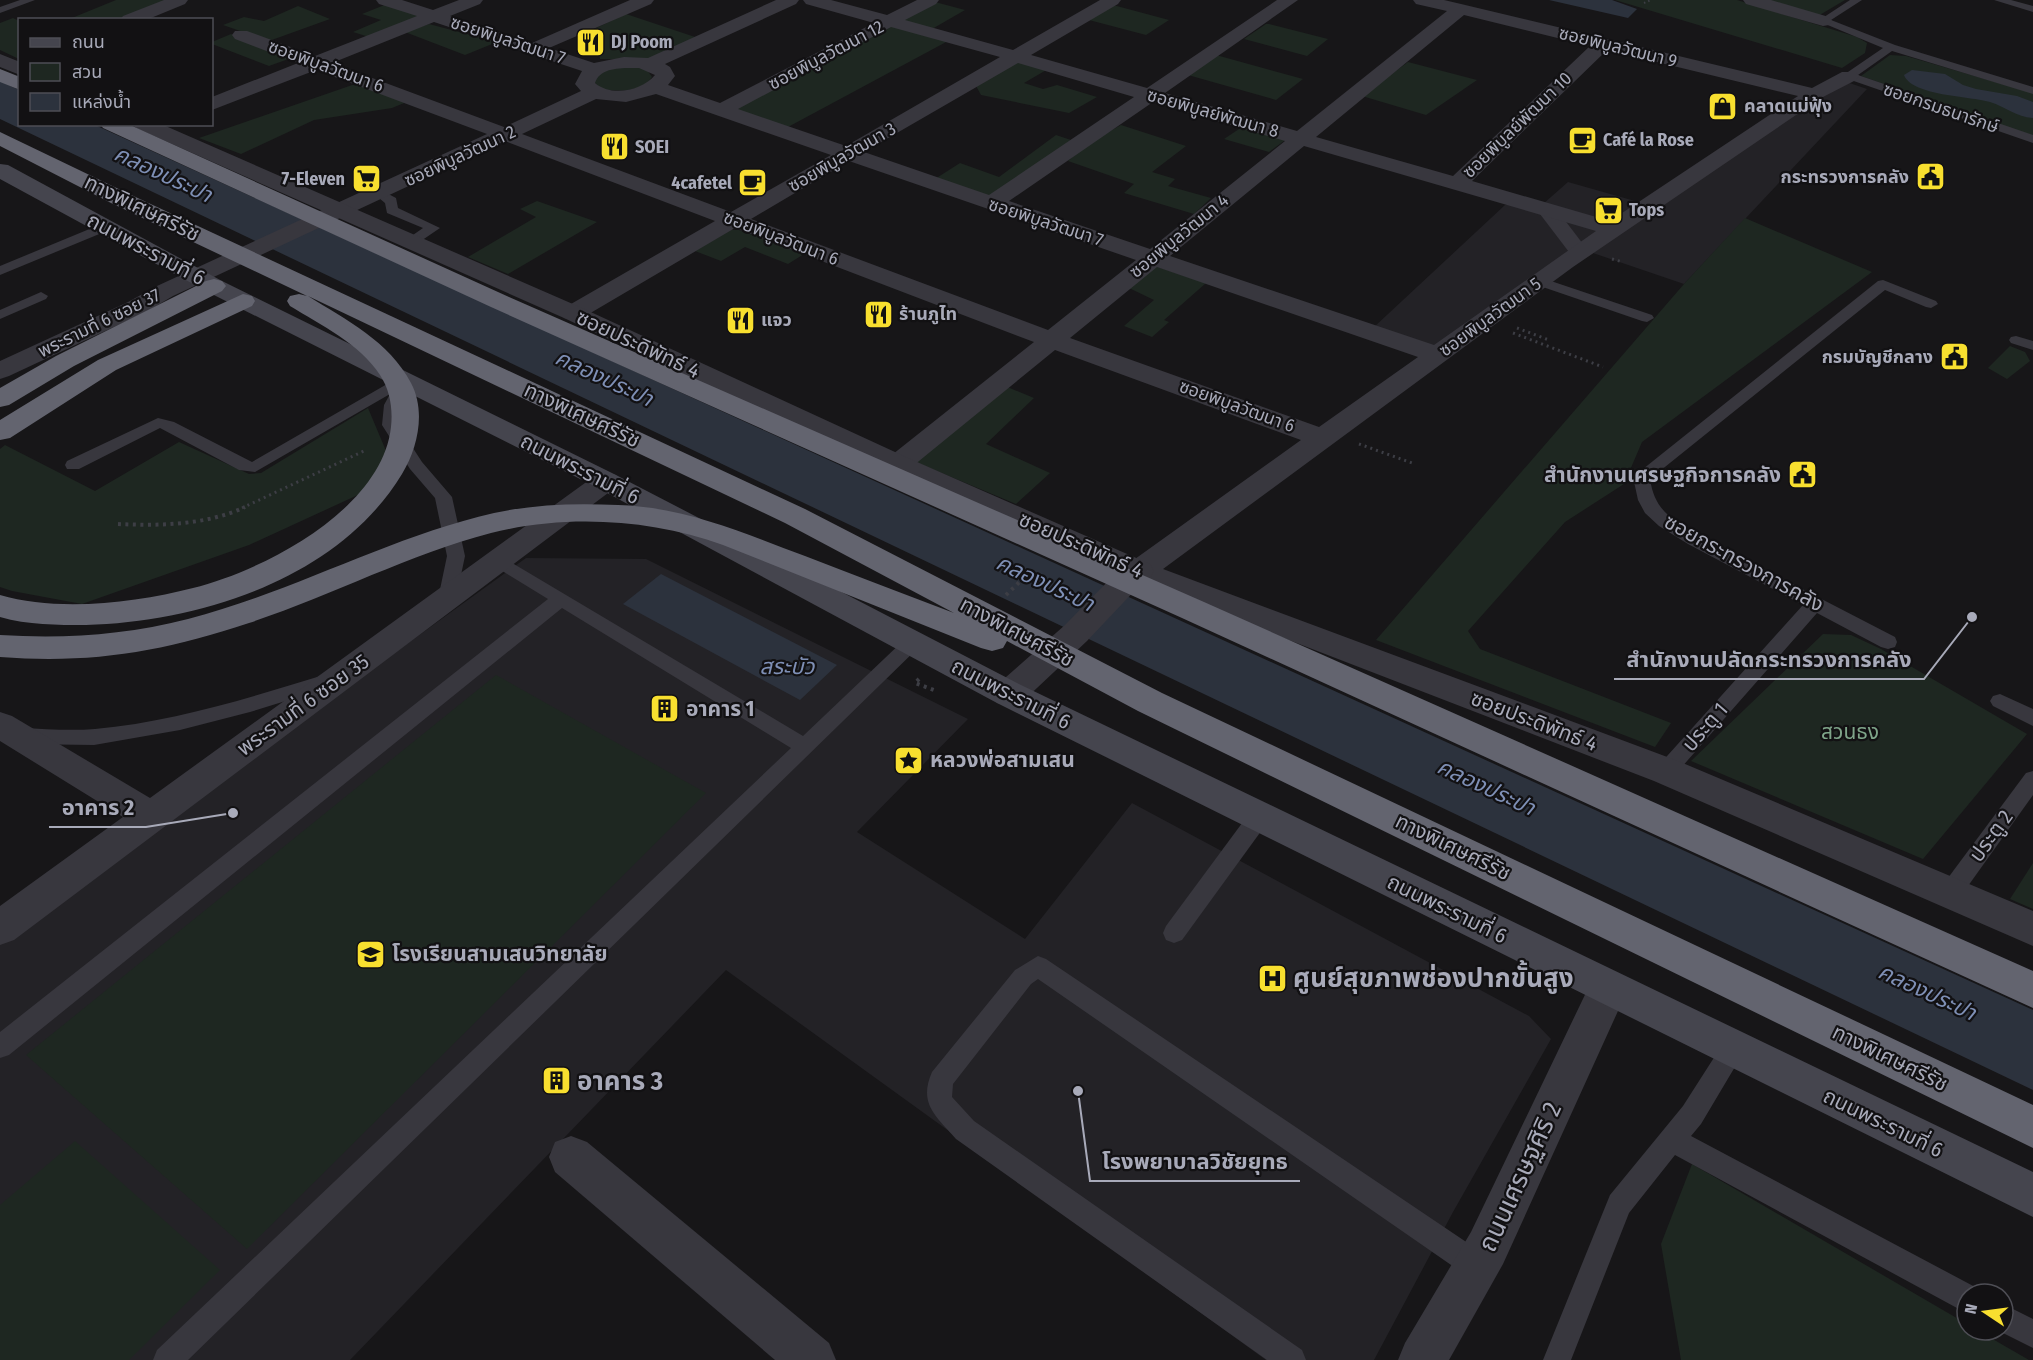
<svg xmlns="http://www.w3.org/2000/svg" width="2033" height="1360" font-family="'Fira Sans Condensed','Noto Sans Thai',sans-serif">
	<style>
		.built { fill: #232226 }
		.green { fill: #1e2721 }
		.water { fill: #2c323d }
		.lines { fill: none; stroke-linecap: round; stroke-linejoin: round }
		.path-far2 { stroke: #3d3e45; stroke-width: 2; stroke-dasharray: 1.5 3; stroke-linecap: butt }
		.path-far1 { stroke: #3d3e45; stroke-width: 3; stroke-dasharray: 2 4; stroke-linecap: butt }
		.path { stroke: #3d3e45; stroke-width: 4; stroke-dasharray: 3 4.5; stroke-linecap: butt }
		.service { fill: #38373e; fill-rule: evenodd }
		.pedestrian { fill: #38373e; fill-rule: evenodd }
		.minor { fill: #38373e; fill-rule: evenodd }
		.tertiary { fill: #38373e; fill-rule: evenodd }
		.secondary { fill: #45454e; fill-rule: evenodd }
		.motorway { fill: #63646f; fill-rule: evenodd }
		.labels { text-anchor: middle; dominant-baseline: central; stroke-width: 4.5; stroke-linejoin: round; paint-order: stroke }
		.far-street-label { font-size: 18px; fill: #a8aab9; stroke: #121113 }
		.far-poi-label { font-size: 18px; font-weight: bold; fill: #a8aab9; stroke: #121113; text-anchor: start }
		.street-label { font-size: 21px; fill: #a8aab9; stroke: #121113 }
		.poi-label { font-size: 21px; font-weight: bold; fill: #a8aab9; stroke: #121113; text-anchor: start }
		.park-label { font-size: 21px; fill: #7ea489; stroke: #121113 }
		.water-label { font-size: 22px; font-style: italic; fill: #7e8fb5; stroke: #121113 }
		.near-poi-label { font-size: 26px; font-weight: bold; fill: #a8aab9; stroke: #121113; text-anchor: start }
		.near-street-label { font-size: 26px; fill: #a8aab9; stroke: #121113 }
		.leader { fill: none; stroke: #a8aab9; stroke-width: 2 }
		.callout-dot { fill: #a8aab9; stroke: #121113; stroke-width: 2 }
		.callout-label { font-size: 22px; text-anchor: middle; font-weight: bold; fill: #a8aab9; stroke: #121113; stroke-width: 4.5; stroke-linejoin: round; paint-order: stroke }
	</style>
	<rect width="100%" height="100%" fill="#171618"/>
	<g class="built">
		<polygon points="1838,79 1867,89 1684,284 1590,252 1454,353 1373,328 1505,205 1543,204 1568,182 1642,203"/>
		<polygon points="526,558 646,559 968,719 857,832 1025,939 1132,803 1529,1016 1551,1039 1453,1212 1374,1360 1266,1360 726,970 350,1360 0,1360 0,938"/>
	</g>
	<g class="green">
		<polygon points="116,0 170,0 121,19 67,20"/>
		<polygon points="1615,0 1737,0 1857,37 1867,43 1865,53 1842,68"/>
		<polygon points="1764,0 1845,0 1818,16"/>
		<polygon points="935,2 965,10 932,29 901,20"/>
		<polygon points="387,4 425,16 372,38 353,32 381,20 362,14"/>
		<polygon points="1113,5 1169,20 1146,35 1089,20"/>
		<polygon points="298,6 330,19 269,41 223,25 244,17 264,21"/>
		<polygon points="626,14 701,39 651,60 600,59 594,29"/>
		<polygon points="13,18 19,21 19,59 0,50 0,23"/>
		<polygon points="429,24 497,42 465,55 405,32"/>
		<polygon points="1266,24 1269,24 1328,39 1307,56 1244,39"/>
		<polygon points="888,25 948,41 788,127 732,109"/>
		<polygon points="231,34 294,57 269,66 212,44 212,42"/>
		<polygon points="1216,55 1303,79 1276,100 1188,75"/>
		<polygon points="1890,55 1906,56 2033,93 2033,136 1861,76"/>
		<polygon points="1019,61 1048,69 1024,83 1043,89 1057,85 1097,97 1069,113 981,95 975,84"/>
		<polygon points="1408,62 1477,80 1426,115 1362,96"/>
		<path d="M639,67L647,70L652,77C641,94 616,91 600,89L592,79L610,68Z"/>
		<polygon points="358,83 409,101 392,108 314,120 241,154 199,138"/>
		<polygon points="1121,125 1186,146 1152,172 1175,179 1168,186 1211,198 1194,214 1124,193 1134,184 1068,161 1085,145"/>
		<polygon points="1242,127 1288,138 1269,152 1224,139"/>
		<polygon points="1056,135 1071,140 991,197 935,179 960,163 999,177"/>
		<polygon points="537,201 597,222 508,274 468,257 536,217 520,209"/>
		<polygon points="1745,218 1872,272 1642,442 1624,484 1565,522 1468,631 1480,649 1671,723 1655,747 1376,640 1684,284"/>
		<polygon points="731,230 739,230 804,254 788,264 745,247 721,261 695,251"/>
		<polygon points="1155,266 1206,283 1164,320 1169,322 1152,337 1124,326 1154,300 1129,288"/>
		<polygon points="2010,346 2025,352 2030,361 2007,379 1988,368"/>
		<polygon points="1005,386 1034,398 986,444 1050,473 1016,504 913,461"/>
		<polygon points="368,408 397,477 249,545 82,604 12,591 0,587 0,449 5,445 95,491 179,442 249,474 261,473"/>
		<polygon points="1823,634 1851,635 1881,649 2027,734 1923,859 1691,761"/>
		<polygon points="496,675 706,793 247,1249 26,1055"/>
		<polygon points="2033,863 2033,909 2010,899"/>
		<polygon points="75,1141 220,1270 129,1360 0,1360 0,1205"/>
		<polygon points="1692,1164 1967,1324 1967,1330 1977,1330 2029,1360 1681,1360 1661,1244"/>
	</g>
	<g class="water">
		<polygon points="1549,0 1612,0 1637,9 1628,18"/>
		<path d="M1912,70L1945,74L1963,85L1976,89L2017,96L2033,102V118C2016,117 2006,107 1990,102C1970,96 1912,96 1904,75Z"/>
		<polygon points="0,81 19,90 20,124 95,125 2033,1010 2033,1090 0,119"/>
		<polygon points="661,574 837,665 800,700 623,604"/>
	</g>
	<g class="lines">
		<polyline class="path-far2" points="1644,3 1651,0"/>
		<g class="path-far1">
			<polyline points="1612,259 1623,262"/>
			<polyline points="1517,328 1549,340"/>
			<polyline points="1513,333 1603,367"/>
			<polyline points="1359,444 1415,464"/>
			<polyline points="242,508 366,450"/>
		</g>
		<g class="path">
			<path d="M118,524C160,526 207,525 245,507"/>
			<polyline points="1006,595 1033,569"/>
			<polyline points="919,679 915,683 934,690"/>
		</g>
		<g class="service">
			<polygon points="20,0 35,0 0,13 0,7"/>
			<polygon points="1850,0 1862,0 1831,20 1895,45 2033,87 2033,94 1892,51 1858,75 2033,135 2033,143 1845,78 1845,74 1883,48 1818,21"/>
			<polygon points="1994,0 2011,0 2033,6 2033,12"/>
			<polygon points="379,189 396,198 398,208 440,228 415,245 405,245 403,242 423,228 387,213 385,203 373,193"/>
			<polygon points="104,223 111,227 109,230 0,275 0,266"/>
			<polygon points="1539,277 1652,315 1654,318 1647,322 1642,321 1534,284 1532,281 1534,278"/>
			<path d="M1883,280L1936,301L1938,304L1931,308L1926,307L1885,290L1650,479C1655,512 1673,520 1700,536L1895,637L1897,642L1895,647L1888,649L1881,647L1817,613L1673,777L1666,779L1659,777L1656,771L1659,765L1803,605L1688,544L1659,526L1645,513L1638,500L1633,477L1878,281Z"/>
			<polygon points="41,292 48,296 46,299 0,319 0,310"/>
			<polygon points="2016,336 2033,341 2033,350 2011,343 2009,340 2011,337"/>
			<polygon points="401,376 406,378 409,387 400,405 398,425 422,462 452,497 465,556 456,599 454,603 447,605 440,603 438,599 447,556 435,498 410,469 382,425 384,405 390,394 255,472 239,470 160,428 79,469 67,469 65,465 67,461 158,418 174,422 252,462"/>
			<polygon points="497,554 803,736 905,639 912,637 919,639 922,644 188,1360 153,1360 157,1350 791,748 562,608 9,1055 0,1058 0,1032 548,599 491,564 488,560 491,556"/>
			<path d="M327,674L334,676L337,681L334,686L250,712L180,730L94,745L21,744L14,741L11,736L14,731L21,728C45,729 71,731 95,729C173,722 252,697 327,674Z"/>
			<polygon points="2000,694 2033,709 2033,726 1993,706 1990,701 1993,696"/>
			<polygon points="2033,771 2033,795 1958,900 1950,902 1942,900 1939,893 1942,886 2026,773"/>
			<polygon points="1259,808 1267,811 1270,817 1267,823 1182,940 1174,943 1166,940 1163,933 1166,926 1251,811"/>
			<path d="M1038,956L1046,959L1487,1256L1491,1266L1487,1276L1477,1280L1467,1276L1038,979L1031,984L953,1084L952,1097L974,1121L1302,1350L1306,1360H1267L956,1139C936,1116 918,1104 932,1072L1015,970Z"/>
			<polygon points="1733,1039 1742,1042 1745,1050 1701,1124 1691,1136 1977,1288 1979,1294 1967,1294 1967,1312 1957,1308 1675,1155 1629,1213 1571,1360 1543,1360 1610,1195 1683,1106 1724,1042"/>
			<polygon points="2003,1304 2033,1319 2033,1348 1997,1330 2003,1330"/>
		</g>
		<polygon class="pedestrian" points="1547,204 1554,206 1586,248 1589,252 1586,256 1572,256 1540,214 1537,210 1540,206"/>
		<g class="minor">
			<polygon points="164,0 188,0 185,4 146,20 120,20 123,16"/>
			<path d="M376,0H402L433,10L459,0H483L480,4L450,16L532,43L630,0H654L651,4L549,48L594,63L624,57L648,58L776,0H799L796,4L665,64L670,67L675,76L668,85L720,103L874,23L806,4L803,0H831L887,15L917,0H939L936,4L905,20L1013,50L1100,0H1121L1118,4L1031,55L1147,88L1277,0H1298L1165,93L1297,131L1447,11L1416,4L1413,0H1444L1461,4L1812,88L1842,72H1856L1859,76L1856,80L1821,98L1573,267L1163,569L1678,761L2033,911V946L1654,781L1128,578L1124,571L1128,564L1301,440L1055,350L908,470L898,473L888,470L884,464L888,458L1034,342L735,228L582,318L573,320L564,318L561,313L564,308L715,221L505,141L173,296L146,312L9,376L0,379V361L128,302L157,286L487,134L316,70L212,110V97L298,63L235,39L232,35L235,31H247L315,56L417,16L379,4ZM1464,15L1590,46L1453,176L1316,137ZM434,22L582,71L575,84L581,91L504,127L332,63ZM891,27L1000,57L846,146L738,109ZM1607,50L1798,96L1610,221L1472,181ZM1018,63L1134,97L989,195L864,152ZM639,68L655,75C642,91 611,97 595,83C600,66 625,68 639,68ZM656,94L831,155L731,212L522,134L596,99L626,102ZM1153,102L1285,141L1150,249L1009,201ZM1304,146L1596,231L1434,345L1170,256ZM849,161L1136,260L1048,330L751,219ZM1157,267L1418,357L1319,427L1070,338Z"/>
			<polygon points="1743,0 1771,0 1829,17 1832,21 1829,25 1823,26 1746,4"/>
			<polygon points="606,472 616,475 620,481 616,487 14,940 0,945 0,906 123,817 0,741 0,712 12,716 150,798 596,475"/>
			<polygon points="1608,971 1622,976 1628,989 1503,1264 1449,1360 1398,1360 1405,1343 1471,1232 1594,976"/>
			<polygon points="571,1136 587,1142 829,1343 836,1360 775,1360 555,1172 549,1157 555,1142"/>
		</g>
		<g class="tertiary">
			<polygon points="0,54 20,62 20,75 0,67"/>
			<polygon points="133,124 161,124 582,308 908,458 1150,564 1154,571 1150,578 1140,585 1087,641 1021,703 1009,706 997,703 992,694 997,685 1065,625 1116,573 888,470 564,318 136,128"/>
		</g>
		<polygon class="secondary" points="0,164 8,165 222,281 616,475 1021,685 2033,1172 2033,1217 997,703 596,487 206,291 0,179"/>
		<g class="motorway">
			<polygon points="0,69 20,77 20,90 0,82"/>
			<polygon points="100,124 128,124 509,297 1204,602 2033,971 2033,1008 1182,618 491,307 103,128"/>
			<path d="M0,132L127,193L805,509L1162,693L2033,1105V1148L1138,711L1007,641L1003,648L992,651L981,648L723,545C651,519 566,514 491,533C408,555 330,596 249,623C162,652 91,664 0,657V635C65,639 125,635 188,619C293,592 389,537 494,513C535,504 577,503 618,505C685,507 743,533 805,556C854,575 904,594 954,613L785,523L308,296C346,320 389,341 411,383C426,411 418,448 402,474C339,578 201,622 86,625C57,625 28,625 0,617V595C58,612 135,603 193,588C265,570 382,509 391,427C393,409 390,390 380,375C360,344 321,325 290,306L287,301L290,296L299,294L307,296L111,203L0,146Z"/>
			<polygon points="214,279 222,281 226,286 222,291 74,366 9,405 0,407 0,388 56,356 206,281"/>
			<polygon points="243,294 252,296 255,301 252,306 116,370 10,438 0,440 0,420 98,360"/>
		</g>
	</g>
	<defs>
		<symbol id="restaurant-square" viewBox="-11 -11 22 22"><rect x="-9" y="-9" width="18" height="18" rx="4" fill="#f8df2f" stroke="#121113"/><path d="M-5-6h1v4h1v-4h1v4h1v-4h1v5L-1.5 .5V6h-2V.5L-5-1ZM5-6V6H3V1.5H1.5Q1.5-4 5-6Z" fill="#111"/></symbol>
		<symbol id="shop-square" viewBox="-11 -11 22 22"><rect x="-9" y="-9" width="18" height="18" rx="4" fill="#f8df2f" stroke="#121113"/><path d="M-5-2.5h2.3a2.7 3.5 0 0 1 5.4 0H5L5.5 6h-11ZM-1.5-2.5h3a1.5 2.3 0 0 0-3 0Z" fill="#111"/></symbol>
		<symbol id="cafe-square" viewBox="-11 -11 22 22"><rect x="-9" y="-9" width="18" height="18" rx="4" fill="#f8df2f" stroke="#121113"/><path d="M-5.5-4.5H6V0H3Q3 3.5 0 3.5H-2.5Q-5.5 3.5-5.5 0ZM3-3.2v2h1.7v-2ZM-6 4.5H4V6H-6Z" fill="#111"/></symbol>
		<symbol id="civic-square" viewBox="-11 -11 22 22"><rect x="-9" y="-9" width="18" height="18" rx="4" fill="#f8df2f" stroke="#121113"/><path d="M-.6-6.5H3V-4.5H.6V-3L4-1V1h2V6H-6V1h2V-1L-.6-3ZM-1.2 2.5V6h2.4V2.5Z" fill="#111"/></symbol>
		<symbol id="supermarket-square" viewBox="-11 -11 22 22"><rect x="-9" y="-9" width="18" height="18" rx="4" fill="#f8df2f" stroke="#121113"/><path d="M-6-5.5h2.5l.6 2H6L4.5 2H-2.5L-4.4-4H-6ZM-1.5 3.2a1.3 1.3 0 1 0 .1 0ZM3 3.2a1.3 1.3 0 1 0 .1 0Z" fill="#111"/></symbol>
		<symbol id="building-square" viewBox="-11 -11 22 22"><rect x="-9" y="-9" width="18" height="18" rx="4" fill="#f8df2f" stroke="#121113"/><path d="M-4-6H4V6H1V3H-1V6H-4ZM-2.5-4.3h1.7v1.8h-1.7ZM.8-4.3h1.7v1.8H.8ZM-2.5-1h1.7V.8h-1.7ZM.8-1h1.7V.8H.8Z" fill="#111"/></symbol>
		<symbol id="sight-square" viewBox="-11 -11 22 22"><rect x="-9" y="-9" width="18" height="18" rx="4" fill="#f8df2f" stroke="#121113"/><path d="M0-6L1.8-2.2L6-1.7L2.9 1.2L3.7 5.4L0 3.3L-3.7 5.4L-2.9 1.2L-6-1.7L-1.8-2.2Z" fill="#111"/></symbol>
		<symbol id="school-square" viewBox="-11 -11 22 22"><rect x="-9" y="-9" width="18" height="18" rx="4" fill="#f8df2f" stroke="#121113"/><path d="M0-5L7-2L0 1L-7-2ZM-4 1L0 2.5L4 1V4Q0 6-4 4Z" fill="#111"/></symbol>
		<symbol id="hospital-square" viewBox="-11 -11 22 22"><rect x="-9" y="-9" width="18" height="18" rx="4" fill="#f8df2f" stroke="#121113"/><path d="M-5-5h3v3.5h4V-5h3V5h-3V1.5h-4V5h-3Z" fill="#111"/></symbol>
	</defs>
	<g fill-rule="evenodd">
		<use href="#restaurant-square" x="574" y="26" width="33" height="33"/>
		<use href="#shop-square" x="1706" y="90" width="33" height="33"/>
		<use href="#cafe-square" x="1566" y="124" width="33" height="33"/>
		<use href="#restaurant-square" x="598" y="130" width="33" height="33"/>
		<use href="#civic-square" x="1914" y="160" width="33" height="33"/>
		<use href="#supermarket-square" x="350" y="162" width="33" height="33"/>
		<use href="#cafe-square" x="736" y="166" width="33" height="33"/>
		<use href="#supermarket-square" x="1592" y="194" width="33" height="33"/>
		<use href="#restaurant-square" x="862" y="298" width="33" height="33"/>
		<use href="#restaurant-square" x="724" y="304" width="33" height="33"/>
		<use href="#civic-square" x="1938" y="340" width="33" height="33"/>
		<use href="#civic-square" x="1786" y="458" width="33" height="33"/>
		<use href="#building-square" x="648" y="692" width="33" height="33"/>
		<use href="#sight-square" x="892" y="744" width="33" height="33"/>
		<use href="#school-square" x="354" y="938" width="33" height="33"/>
		<use href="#hospital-square" x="1256" y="962" width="33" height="33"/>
		<use href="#building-square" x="540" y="1064" width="33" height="33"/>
	</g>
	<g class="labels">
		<g class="far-street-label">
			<text transform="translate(508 40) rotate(18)">ซอยพิบูลวัฒนา 7</text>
			<text transform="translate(1618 47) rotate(14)">ซอยพิบูลวัฒนา 9</text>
			<text transform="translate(826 55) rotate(-28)">ซอยพิบูลวัฒนา 12</text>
			<text transform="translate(326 66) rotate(20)">ซอยพิบูลวัฒนา 6</text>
			<text transform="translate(1941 108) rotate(19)">ซอยกรมธนารักษ์</text>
			<text transform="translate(1213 113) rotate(16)">ซอยพิบูลย์พัฒนา 8</text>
			<text transform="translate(1517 125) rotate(-44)">ซอยพิบูลย์พัฒนา 10</text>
			<text transform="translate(460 156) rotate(-25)">ซอยพิบูลวัฒนา 2</text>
			<text transform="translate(842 157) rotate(-30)">ซอยพิบูลวัฒนา 3</text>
			<text transform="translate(1046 222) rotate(18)">ซอยพิบูลวัฒนา 7</text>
			<text transform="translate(1179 236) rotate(-39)">ซอยพิบูลวัฒนา 4</text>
			<text transform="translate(781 238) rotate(21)">ซอยพิบูลวัฒนา 6</text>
			<text transform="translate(1490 317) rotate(-36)">ซอยพิบูลวัฒนา 5</text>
			<text transform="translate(99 323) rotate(-26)">พระรามที่ 6 ซอย 37</text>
			<text transform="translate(1237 406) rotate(20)">ซอยพิบูลวัฒนา 6</text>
		</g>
		<g class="far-poi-label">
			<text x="611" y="42">DJ Poom</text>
			<text x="1744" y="106">คลาดแม่ฟุ้ง</text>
			<text x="1603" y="140">Café la Rose</text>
			<text x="635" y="147">SOEI</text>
			<text x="1909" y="177" text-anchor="end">กระทรวงการคลัง</text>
			<text x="345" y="179" text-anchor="end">7-Eleven</text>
			<text x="732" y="183" text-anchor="end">4cafetel</text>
			<text x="1629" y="210">Tops</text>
			<text x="899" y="314">ร้านภูไท</text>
			<text x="761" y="320">แจว</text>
			<text x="1933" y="357" text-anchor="end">กรมบัญชีกลาง</text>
		</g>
		<g class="street-label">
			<text transform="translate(142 208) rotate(26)">ทางพิเศษศรีรัช</text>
			<text transform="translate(146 249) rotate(28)">ถนนพระรามที่ 6</text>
			<text transform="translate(638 344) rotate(25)">ซอยประดิพัทธ์ 4</text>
			<text transform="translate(582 415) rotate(25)">ทางพิเศษศรีรัช</text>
			<text transform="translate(580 469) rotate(27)">ถนนพระรามที่ 6</text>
			<text transform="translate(1081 545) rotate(24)">ซอยประดิพัทธ์ 4</text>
			<text transform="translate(1744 563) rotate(29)">ซอยกระทรวงการคลัง</text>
			<text transform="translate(1017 632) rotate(28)">ทางพิเศษศรีรัช</text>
			<text transform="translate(1011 694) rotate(27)">ถนนพระรามที่ 6</text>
			<text transform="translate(303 705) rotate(-36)">พระรามที่ 6 ซอย 35</text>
			<text transform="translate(1534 721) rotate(21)">ซอยประดิพัทธ์ 4</text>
			<text transform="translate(1705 727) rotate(-49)">ประตู 1</text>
			<text transform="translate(1991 836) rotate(-54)">ประตู 2</text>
			<text transform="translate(1453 847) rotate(26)">ทางพิเศษศรีรัช</text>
			<text transform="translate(1447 909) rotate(26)">ถนนพระรามที่ 6</text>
			<text transform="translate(1890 1058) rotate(26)">ทางพิเศษศรีรัช</text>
			<text transform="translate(1883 1123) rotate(26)">ถนนพระรามที่ 6</text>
		</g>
		<g class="poi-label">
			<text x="1781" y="475" text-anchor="end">สำนักงานเศรษฐกิจการคลัง</text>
			<text x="686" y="709">อาคาร 1</text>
			<text x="930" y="760">หลวงพ่อสามเสน</text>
			<text x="392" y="954">โรงเรียนสามเสนวิทยาลัย</text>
		</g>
		<g class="park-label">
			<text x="1850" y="732">สวนธง</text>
		</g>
		<g class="water-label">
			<text transform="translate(163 174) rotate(25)">คลองประปา</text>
			<text transform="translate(604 378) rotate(25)">คลองประปา</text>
			<text transform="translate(1045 583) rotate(25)">คลองประปา</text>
			<text x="787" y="666">สระบัว</text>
			<text transform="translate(1486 787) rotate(25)">คลองประปา</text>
			<text transform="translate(1927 992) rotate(25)">คลองประปา</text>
		</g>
		<g class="near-poi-label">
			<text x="1293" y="978">ศูนย์สุขภาพช่องปากขั้นสูง</text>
			<text x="577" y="1081">อาคาร 3</text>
		</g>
		<g class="near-street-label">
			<text transform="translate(1520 1177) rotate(-65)">ถนนเศรษฐศิริ 2</text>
		</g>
	</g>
	<path class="leader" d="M1972 617L1924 679H1614M233 813L146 827H49M1078 1091L1090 1181H1300"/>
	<g class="callout-dot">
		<circle cx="1972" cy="617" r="6"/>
		<circle cx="233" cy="813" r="6"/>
		<circle cx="1078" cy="1091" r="6"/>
	</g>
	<g class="callout-label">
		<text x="1769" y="667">สำนักงานปลัดกระทรวงการคลัง</text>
		<text x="98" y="815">อาคาร 2</text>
		<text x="1195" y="1169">โรงพยาบาลวิชัยยุทธ</text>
	</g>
	<rect x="18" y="18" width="195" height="108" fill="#121113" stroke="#4e4e55" stroke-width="1.5"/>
	<rect x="30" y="38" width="30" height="9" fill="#45454e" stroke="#4e4e55" stroke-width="1.5"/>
	<text x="72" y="48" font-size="18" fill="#a8aab9">ถนน</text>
	<rect x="30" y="63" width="30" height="18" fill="#1e2721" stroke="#4e4e55" stroke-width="1.5"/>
	<text x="72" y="78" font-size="18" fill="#a8aab9">สวน</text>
	<rect x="30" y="93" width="30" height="18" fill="#2c323d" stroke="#4e4e55" stroke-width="1.5"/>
	<text x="72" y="108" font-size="18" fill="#a8aab9">แหล่งน้ำ</text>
	<g transform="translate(1985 1312) rotate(283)"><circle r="28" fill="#121113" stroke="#4e4e55" stroke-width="1.5"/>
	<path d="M0-4.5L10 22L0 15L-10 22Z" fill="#f8df2f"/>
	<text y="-9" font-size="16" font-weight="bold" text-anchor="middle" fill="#a8aab9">N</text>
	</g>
</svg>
